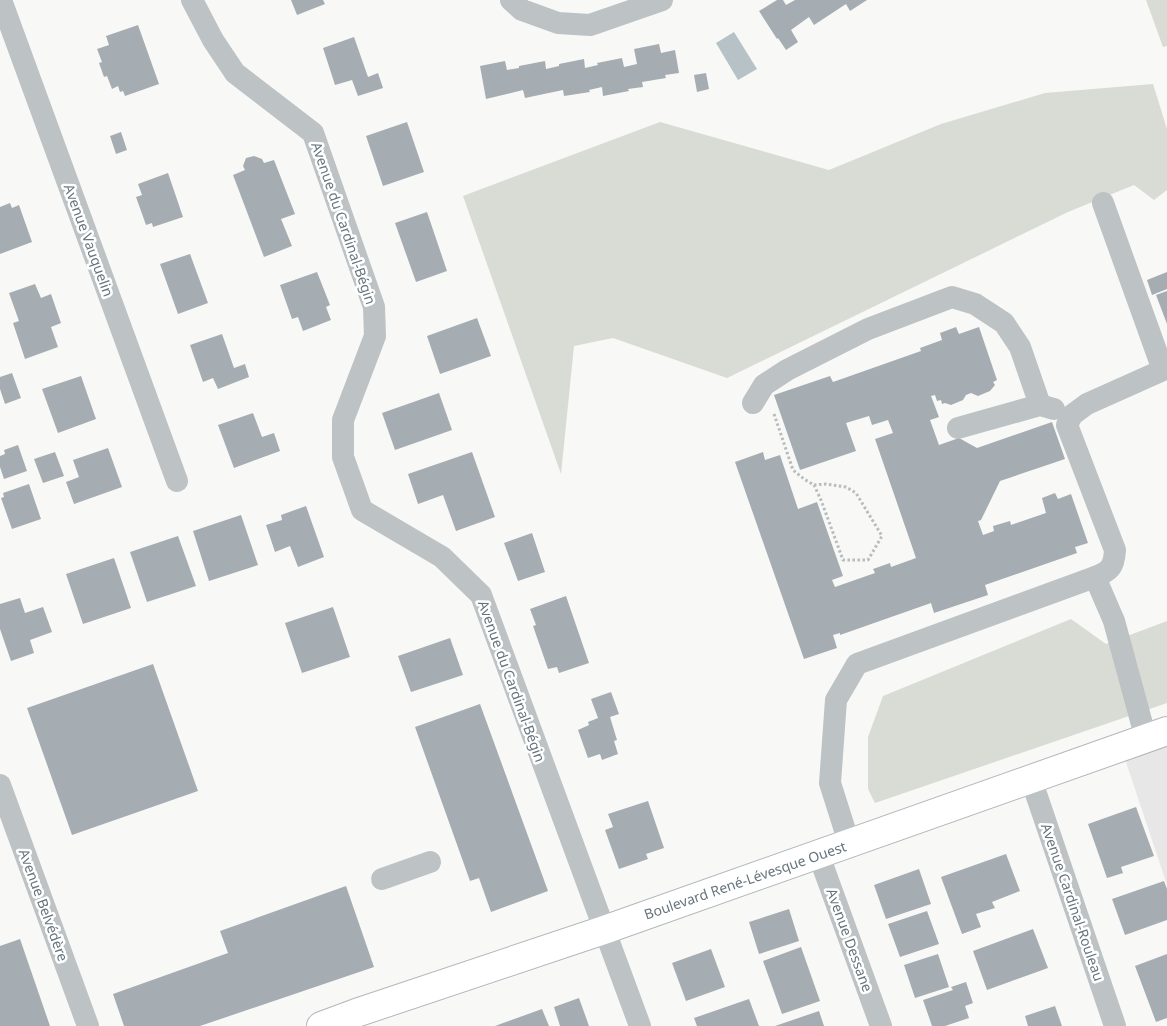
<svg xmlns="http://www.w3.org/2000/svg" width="1167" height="1026" font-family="'Noto Sans',sans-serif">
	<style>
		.built { fill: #e6e7e6 }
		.green { fill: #d8dcd5 }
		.water { fill: #b6c2c5 }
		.building { fill: #a5adb2 }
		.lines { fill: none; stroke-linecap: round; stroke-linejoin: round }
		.major-casing { stroke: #b1b7b9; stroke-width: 30 }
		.path { stroke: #b8bcbe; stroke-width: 3; stroke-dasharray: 2.5 2.5; stroke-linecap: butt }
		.minor { stroke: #bdc2c5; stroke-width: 22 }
		.major { stroke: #fff; stroke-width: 28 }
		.labels { text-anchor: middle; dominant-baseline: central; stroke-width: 5; stroke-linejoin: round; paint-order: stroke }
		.street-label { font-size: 14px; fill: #66757d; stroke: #fff }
	</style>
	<rect width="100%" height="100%" fill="#f8f8f6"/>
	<polygon class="built" points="1167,731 1167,885 1121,747"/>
	<g class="green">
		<polygon points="1146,0 1167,0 1167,46 1163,47"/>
		<polygon points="1153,84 1167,129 1167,190 1154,200 1134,185 1068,212 727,378 613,338 574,346 561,474 463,196 660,122 829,170 941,124 1045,93"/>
		<polygon points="1071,619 1106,644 1167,621 1167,703 875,803 868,789 868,737 883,696"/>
	</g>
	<polygon class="water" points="734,32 757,69 738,80 716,43"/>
	<g class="building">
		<polygon points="291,0 323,0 325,4 297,15"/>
		<polygon points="777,0 783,0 786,5 795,0 867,0 850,11 846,4 814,25 809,17 791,30 798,42 786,50 778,38 777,39 759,11"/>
		<polygon points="138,25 159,84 125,96 123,91 120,92 118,86 112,89 107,76 104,77 99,63 102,62 97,49 109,45 106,36"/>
		<polygon points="354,37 368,77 378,73 383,88 358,96 352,80 335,85 323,48"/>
		<polygon points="659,44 661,53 675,50 679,73 665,75 666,78 642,82 643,87 628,89 629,91 603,96 602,87 589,90 590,92 564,96 563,90 525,98 523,90 486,99 480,66 505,61 507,70 519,68 519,66 545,61 546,69 559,66 559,64 584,59 585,68 598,65 597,63 622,58 624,67 637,64 634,49"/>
		<polygon points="706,73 709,89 697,92 694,75"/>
		<polygon points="407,122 424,172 383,186 366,136"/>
		<polygon points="121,132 127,150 116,154 110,136"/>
		<polygon points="254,156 262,159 264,163 274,160 295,214 281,219 292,246 264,257 233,175 245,170 243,166 246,158"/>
		<polygon points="168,173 183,217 153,227 152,223 146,225 136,197 142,195 138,184"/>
		<polygon points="10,203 12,208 19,205 32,242 0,254 0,207"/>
		<polygon points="427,212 447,271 416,282 395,223"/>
		<polygon points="190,254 208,303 178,314 160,264"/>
		<polygon points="317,272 330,305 326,307 331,320 303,331 298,317 292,319 280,285"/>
		<polygon points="1167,272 1167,289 1152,295 1147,280"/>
		<polygon points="35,284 41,298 51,294 61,323 51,327 58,347 25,359 13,323 19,321 9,293"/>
		<polygon points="1167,291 1167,324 1156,295"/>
		<polygon points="477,318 491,356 440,374 427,336"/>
		<polygon points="956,327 959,334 979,327 997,380 993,382 995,385 990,391 978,396 971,393 966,395 963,400 951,405 945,403 942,404 941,400 937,401 935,395 931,396 939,417 930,420 939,445 959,438 977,448 1052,422 1065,459 1000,481 981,520 978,521 983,535 994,531 993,526 1010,521 1011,525 1046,513 1042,498 1055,493 1058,499 1071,494 1088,543 1075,547 1077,553 985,585 988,595 934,613 931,603 840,635 840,633 833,635 837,648 804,659 735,462 763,452 765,460 780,455 798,509 817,502 843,576 832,580 835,587 875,573 873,569 890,563 891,567 916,558 875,439 893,433 888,420 872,425 869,416 846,423 856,451 800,470 774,395 830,376 833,382 921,351 920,348 942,340 940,333"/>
		<polygon points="222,334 234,368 245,364 249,377 218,389 213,378 203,382 190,345"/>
		<polygon points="12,373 21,398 5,404 0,389 0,377"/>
		<polygon points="81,376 96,419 58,433 42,389"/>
		<polygon points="439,393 452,430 395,450 382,413"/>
		<polygon points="253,413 262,437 274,433 280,451 234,468 218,425"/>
		<polygon points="18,445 27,471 4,479 0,467 0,456 5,454 4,450"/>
		<polygon points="108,448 122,487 74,504 66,482 79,477 73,460"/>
		<polygon points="55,452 64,476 43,483 34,459"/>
		<polygon points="472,452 495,517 456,531 443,495 418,504 408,474"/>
		<polygon points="29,484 41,519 12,529 1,498 4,497 3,493"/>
		<polygon points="306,506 324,557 298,567 290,546 275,552 266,525 282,520 281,515"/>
		<polygon points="241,515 258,565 209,581 193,531"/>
		<polygon points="532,533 545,572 518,581 504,543"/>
		<polygon points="178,536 196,586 147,602 130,552"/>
		<polygon points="114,558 131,608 83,624 66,574"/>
		<polygon points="566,596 589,663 559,673 557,667 548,669 533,626 536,625 530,609"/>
		<polygon points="20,598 25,613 43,607 52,632 30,640 34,653 11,661 0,629 0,604"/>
		<polygon points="333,607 350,657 302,673 285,623"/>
		<polygon points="450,638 463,675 411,692 398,656"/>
		<polygon points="153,664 198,791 72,835 27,708"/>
		<polygon points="611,692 619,714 610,717 617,740 614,741 618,754 602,760 600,754 588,758 578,730 589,725 588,722 598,718 591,699"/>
		<polygon points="480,704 548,891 491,912 479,878 470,881 415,727"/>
		<polygon points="648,801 664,848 646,854 648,859 619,869 605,830 613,827 608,814"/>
		<polygon points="1136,807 1154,856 1121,867 1123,873 1107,878 1088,824"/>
		<polygon points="1006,854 1020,891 992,902 995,908 976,914 981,927 962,934 941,877"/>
		<polygon points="919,869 931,904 886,919 874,885"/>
		<polygon points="1164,881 1167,889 1167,920 1125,935 1112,899"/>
		<polygon points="346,886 374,967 200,1026 124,1026 113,994 228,953 220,931"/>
		<polygon points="789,909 799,941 759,954 749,922"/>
		<polygon points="927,911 939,944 900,957 888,924"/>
		<polygon points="1033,929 1048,968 987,990 973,951"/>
		<polygon points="20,939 50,1026 0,1026 0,946"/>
		<polygon points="801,947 820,1001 782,1014 763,961"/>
		<polygon points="711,949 725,987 686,1001 672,963"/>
		<polygon points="938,954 949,987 915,998 904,965"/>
		<polygon points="1167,954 1167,1018 1156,1022 1135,966"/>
		<polygon points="966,982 973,1003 965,1006 969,1018 945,1026 932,1026 923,1000 953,990 951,987"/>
		<polygon points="579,998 589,1026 560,1026 554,1007"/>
		<polygon points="749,999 759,1026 697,1026 694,1018"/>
		<polygon points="1055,1006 1062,1026 1028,1026 1025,1016"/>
		<polygon points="542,1009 549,1026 495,1026"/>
		<polygon points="819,1011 824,1026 775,1026"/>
	</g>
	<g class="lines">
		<defs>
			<polyline id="major" points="321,1026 356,1013 604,930 1167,731"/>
		</defs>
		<use href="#major" class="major-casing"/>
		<polyline class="path" points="774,414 793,470 804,479 814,485 826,484 846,487 856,493 882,536 868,560 843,560 821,500 814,485"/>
		<g class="minor">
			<polyline points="1,0 177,481"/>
			<polyline points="192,0 213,40 235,73 313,133 374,307 375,336 343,420 343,457 362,510 442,557 481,595 640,1026"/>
			<polyline points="511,0 522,10 558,23 590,25 662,0"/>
			<polyline points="753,403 764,385 787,370 868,329 952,297 975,304 1004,323 1020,347 1040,405"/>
			<polyline points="958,428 1040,405 1054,409"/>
			<polyline points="1095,577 1114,621 1146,739"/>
			<polyline points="1031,779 1115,1026"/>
			<polyline points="0,785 88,1026"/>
			<path d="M849,843L830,783L836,700L857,664L1095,577C1110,571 1114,567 1115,550L1067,425L1072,415L1087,404L1163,370L1103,203"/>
			<polyline points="818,853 881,1026"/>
			<polyline points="382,879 430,862"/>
		</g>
		<use href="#major" class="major"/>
	</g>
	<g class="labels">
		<g class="street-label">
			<text transform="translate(344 223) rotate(71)">Avenue du Cardinal-Bégin</text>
			<text transform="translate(89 240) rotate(70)">Avenue Vauquelin</text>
			<text transform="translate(512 681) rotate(70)">Avenue du Cardinal-Bégin</text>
			<text transform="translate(745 880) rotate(-19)">Boulevard René-Lévesque Ouest</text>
			<text transform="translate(1073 902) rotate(71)">Avenue Cardinal-Rouleau</text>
			<text transform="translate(44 905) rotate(70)">Avenue Belvédère</text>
			<text transform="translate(850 940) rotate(70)">Avenue Dessane</text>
		</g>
	</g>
</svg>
